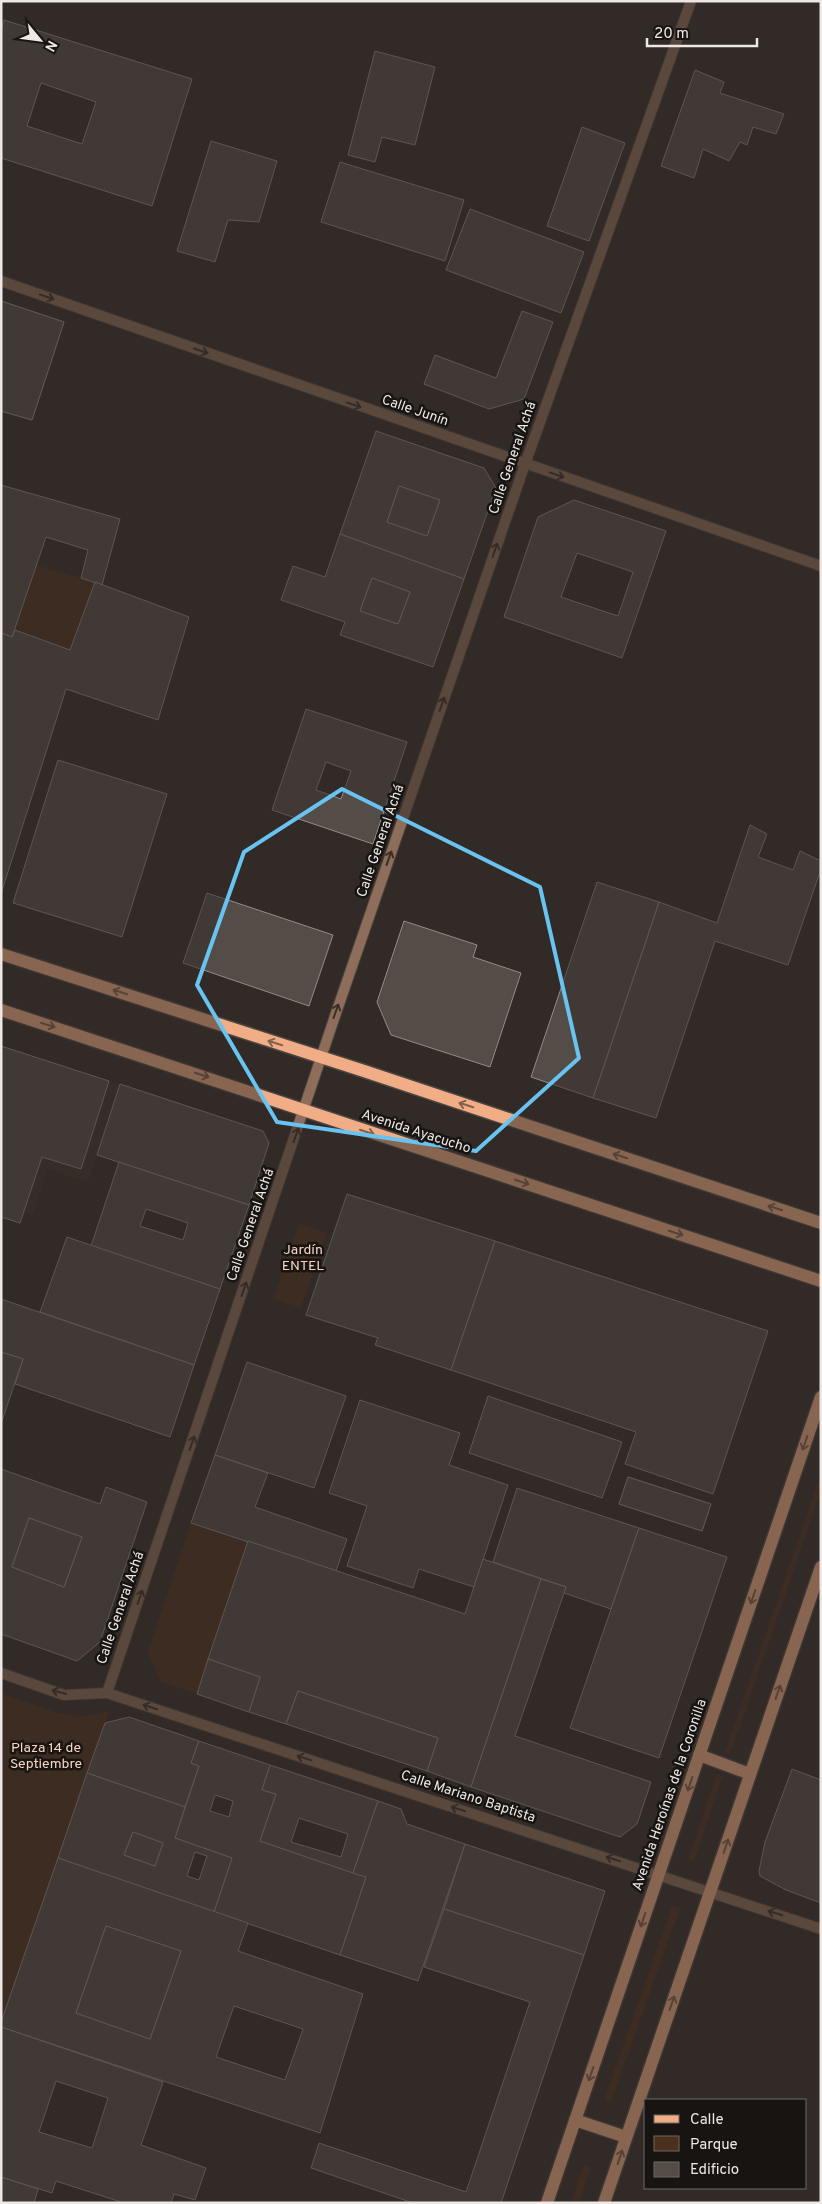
<svg xmlns="http://www.w3.org/2000/svg" width="822" height="2204" font-family="Overpass,sans-serif">
	<style>
		.built { fill: #3f312a }
		.green { fill: #4c2f1c }
		.building { fill: #544c47; stroke: #948b86; fill-rule: evenodd }
		.lines { fill: none; stroke-linecap: round; stroke-linejoin: round }
		.minor-casing { stroke: #4c4541; stroke-width: 12 }
		.primary-casing { stroke: #4c4541; stroke-width: 15 }
		.minor { stroke: #8e6e5a; stroke-width: 10 }
		.primary { stroke: #f1ae86; stroke-width: 12 }
		.oneway { stroke: #3b2f28 }
		.oneway2 { stroke: #84614c }
		.marked { fill: none; stroke: #69c3f1; stroke-width: 4; stroke-linejoin: round }
		.labels { text-anchor: middle; dominant-baseline: central; stroke-width: 5; stroke-linejoin: round; paint-order: stroke }
		.street-label { font-size: 14px; fill: #ede8e5; stroke: #171412 }
		.park-label { font-size: 14px; fill: #f9d5c0; stroke: #171412 }
	</style>
	<rect width="100%" height="100%" fill="#322a26"/>
	<polygon class="built" points="1,1046 120,1084 88,1182 47,1169 33,1214 24,1212 20,1223 3,1218 1,1223"/>
	<g class="green">
		<polygon points="36,565 95,582 70,650 15,630"/>
		<polygon points="299,1223 327,1233 301,1308 273,1299"/>
		<polygon points="821,1474 821,1491 730,1755 725,1752"/>
		<polygon points="191,1523 248,1541 197,1694 161,1682 148,1652"/>
		<polygon points="1,1693 58,1713 83,1716 109,1711 1,2022"/>
		<polygon points="717,1774 723,1776 694,1861 688,1860"/>
		<polygon points="672,1906 680,1908 611,2102 604,2100"/>
		<polygon points="584,2164 591,2167 579,2203 571,2203"/>
	</g>
	<g class="building">
		<path d="M4,20L192,79L152,206L1,158V30ZM41,83L96,102L82,144L27,126Z"/>
		<polygon points="375,51 435,67 415,145 382,137 375,162 348,155"/>
		<polygon points="695,70 724,82 720,93 784,114 776,134 753,127 747,145 740,142 729,161 703,149 694,178 661,166"/>
		<polygon points="582,127 625,143 589,241 547,226"/>
		<polygon points="211,141 277,161 259,222 228,220 215,262 177,251"/>
		<polygon points="340,162 464,200 445,261 321,222"/>
		<polygon points="470,209 584,252 561,313 446,270"/>
		<polygon points="1,301 64,322 32,420 1,411"/>
		<polygon points="1,301 64,322 32,420 1,411"/>
		<polygon points="522,311 553,322 524,399 489,409 424,384 435,355 496,378"/>
		<path d="M376,431L484,468L496,488L464,579L340,534ZM399,486L440,500L427,536L387,522Z"/>
		<polygon points="1,485 120,519 102,585 81,578 88,550 46,537 12,637 1,633"/>
		<polygon points="399,486 440,500 427,536 387,522"/>
		<path d="M574,500L666,531L622,658L504,617L538,517ZM577,553L633,572L618,616L561,597Z"/>
		<path d="M340,534L464,579L433,667L340,635L345,622L281,600L293,566L325,577ZM372,578L410,592L398,624L360,611Z"/>
		<polygon points="372,578 410,592 398,624 360,611"/>
		<polygon points="95,582 189,617 158,720 66,689 1,894 1,633 12,637 15,630 70,650"/>
		<path d="M306,709L407,742L373,844L272,810ZM326,762L351,771L341,799L316,790Z"/>
		<polygon points="58,760 167,794 122,937 13,903"/>
		<polygon points="750,825 767,834 758,857 793,870 800,851 821,861 821,869 788,965 715,941 656,1118 593,1098 659,902 717,923"/>
		<polygon points="597,882 659,902 593,1098 531,1077"/>
		<polygon points="207,893 333,935 309,1006 183,963"/>
		<polygon points="404,921 477,945 473,957 521,973 490,1067 391,1035 377,1002"/>
		<polygon points="1,1046 109,1081 81,1169 42,1157 20,1223 1,1217"/>
		<polygon points="120,1084 263,1131 269,1143 249,1205 97,1155"/>
		<path d="M119,1162L249,1205L220,1289L91,1246ZM146,1209L188,1223L183,1240L140,1226Z"/>
		<polygon points="347,1194 495,1241 451,1370 375,1345 378,1338 306,1315"/>
		<polygon points="67,1237 220,1289 194,1365 40,1312"/>
		<polygon points="495,1241 768,1331 713,1494 625,1464 636,1432 451,1370"/>
		<polygon points="1,1299 194,1365 170,1437 15,1384 23,1359 1,1352"/>
		<polygon points="1,1352 23,1359 1,1424"/>
		<polygon points="247,1362 346,1396 314,1488 215,1455"/>
		<polygon points="488,1396 622,1442 602,1498 469,1453"/>
		<polygon points="360,1400 460,1433 449,1465 508,1485 474,1587 419,1569 413,1588 347,1566 367,1506 329,1493"/>
		<polygon points="215,1455 268,1473 255,1507 347,1539 336,1571 191,1523"/>
		<path d="M1,1469L100,1504L106,1487L147,1502L100,1642L77,1661L1,1634ZM29,1518L82,1537L64,1587L12,1567Z"/>
		<polygon points="628,1477 711,1504 702,1531 619,1504"/>
		<polygon points="628,1477 711,1504 702,1531 619,1504"/>
		<polygon points="517,1488 639,1528 611,1609 564,1593 566,1587 493,1562"/>
		<polygon points="29,1518 82,1537 64,1587 12,1567"/>
		<polygon points="639,1528 727,1557 659,1758 570,1728"/>
		<polygon points="248,1541 465,1614 483,1559 541,1579 471,1787 427,1771 438,1738 298,1691 286,1724 249,1712 260,1677 208,1659"/>
		<polygon points="541,1579 566,1587 515,1736 651,1782 637,1824 620,1837 471,1787"/>
		<polygon points="208,1659 260,1677 249,1712 197,1694"/>
		<polygon points="298,1691 438,1738 427,1771 286,1724"/>
		<polygon points="129,1717 199,1741 191,1763 199,1766 185,1807 87,1773 105,1723"/>
		<path d="M199,1741L270,1765L262,1790L276,1794L260,1841L366,1877L340,1955L214,1912L232,1858L175,1838L199,1766L191,1763ZM215,1795L233,1801L229,1817L210,1811Z"/>
		<path d="M270,1765L378,1801L353,1873L260,1841L276,1794L262,1790ZM299,1818L348,1834L341,1857L291,1842Z"/>
		<polygon points="792,1769 821,1780 821,1903 786,1890 760,1876 759,1871 765,1842"/>
		<path d="M87,1773L185,1807L175,1838L232,1858L214,1912L58,1858ZM133,1832L163,1843L155,1866L124,1855ZM195,1852L207,1856L199,1880L187,1876Z"/>
		<polygon points="378,1801 401,1809 407,1824 465,1844 418,1981 340,1955 366,1877 353,1873"/>
		<polygon points="133,1832 163,1843 155,1866 124,1855"/>
		<polygon points="465,1844 605,1891 584,1955 444,1909"/>
		<path d="M58,1858L248,1923L238,1951L363,1994L320,2133L1,2027V2022ZM106,1926L181,1951L150,2039L76,2013ZM234,2006L303,2029L285,2080L216,2057Z"/>
		<polygon points="444,1909 584,1955 501,2203 413,2203 311,2168 319,2143 466,2192 530,2002 424,1967"/>
		<polygon points="106,1926 181,1951 150,2039 76,2013"/>
		<path d="M1,2027L163,2082L141,2145L206,2168L195,2200L174,2194L171,2203H124L56,2181L52,2193L1,2177ZM56,2081L108,2098L92,2148L39,2132Z"/>
		<polygon points="1,2177 38,2189 34,2203 1,2203"/>
	</g>
	<g class="lines">
		<defs>
			<g id="minor">
				<polyline points="1,281 821,566"/>
				<polyline points="1,1673 64,1695 107,1693 821,1929"/>
				<polyline points="107,1693 335,1016 525,464 691,1"/>
			</g>
			<g id="primary">
				<polyline points="1,954 364,1071 821,1223"/>
				<polyline points="1,1010 821,1281"/>
				<polyline points="699,1755 750,1774"/>
				<polyline points="575,2120 626,2137"/>
				<polyline points="547,2203 821,1397"/>
				<polyline points="604,2203 821,1567"/>
			</g>
		</defs>
		<use href="#minor" class="minor-casing"/>
		<use href="#primary" class="primary-casing"/>
		<use href="#minor" class="minor"/>
		<use href="#primary" class="primary"/>
	</g>
	<defs><path id="oneway-shaft" d="M-6 0H5M1.5-3L5.5 0L1.5 3" fill="none" stroke-width="1.6" stroke-linecap="round" stroke-linejoin="round" transform="scale(1.25)"/></defs>
	<g class="oneway">
		<use href="#oneway-shaft" transform="translate(47 297) rotate(19)"/>
		<use href="#oneway-shaft" transform="translate(201 351) rotate(19)"/>
		<use href="#oneway-shaft" transform="translate(354 405) rotate(19)"/>
		<use href="#oneway-shaft" transform="translate(557 475) rotate(19)"/>
		<use href="#oneway-shaft" transform="translate(495 550) rotate(-71)"/>
		<use href="#oneway-shaft" transform="translate(442 704) rotate(-71)"/>
		<use href="#oneway-shaft" transform="translate(389 858) rotate(-71)"/>
		<use href="#oneway-shaft" transform="translate(336 1011) rotate(-71)"/>
		<use href="#oneway-shaft" transform="translate(296 1135) rotate(-71)"/>
		<use href="#oneway-shaft" transform="translate(244 1289) rotate(-71)"/>
		<use href="#oneway-shaft" transform="translate(192 1443) rotate(-71)"/>
		<use href="#oneway-shaft" transform="translate(140 1597) rotate(-71)"/>
		<use href="#oneway-shaft" transform="translate(59 1692) rotate(-165)"/>
		<use href="#oneway-shaft" transform="translate(150 1707) rotate(-162)"/>
		<use href="#oneway-shaft" transform="translate(304 1758) rotate(-162)"/>
		<use href="#oneway-shaft" transform="translate(458 1809) rotate(-162)"/>
		<use href="#oneway-shaft" transform="translate(613 1859) rotate(-162)"/>
		<use href="#oneway-shaft" transform="translate(775 1913) rotate(-162)"/>
	</g>
	<g class="oneway2">
		<use href="#oneway-shaft" transform="translate(120 992) rotate(-162)"/>
		<use href="#oneway-shaft" transform="translate(48 1025) rotate(18)"/>
		<use href="#oneway-shaft" transform="translate(275 1043) rotate(-162)"/>
		<use href="#oneway-shaft" transform="translate(202 1075) rotate(18)"/>
		<use href="#oneway-shaft" transform="translate(466 1105) rotate(-162)"/>
		<use href="#oneway-shaft" transform="translate(367 1132) rotate(18)"/>
		<use href="#oneway-shaft" transform="translate(620 1156) rotate(-162)"/>
		<use href="#oneway-shaft" transform="translate(522 1182) rotate(18)"/>
		<use href="#oneway-shaft" transform="translate(775 1208) rotate(-162)"/>
		<use href="#oneway-shaft" transform="translate(676 1233) rotate(18)"/>
		<use href="#oneway-shaft" transform="translate(805 1443) rotate(109)"/>
		<use href="#oneway-shaft" transform="translate(753 1597) rotate(109)"/>
		<use href="#oneway-shaft" transform="translate(778 1692) rotate(-71)"/>
		<use href="#oneway-shaft" transform="translate(690 1784) rotate(109)"/>
		<use href="#oneway-shaft" transform="translate(726 1846) rotate(-71)"/>
		<use href="#oneway-shaft" transform="translate(643 1920) rotate(109)"/>
		<use href="#oneway-shaft" transform="translate(672 2003) rotate(-71)"/>
		<use href="#oneway-shaft" transform="translate(591 2074) rotate(109)"/>
		<use href="#oneway-shaft" transform="translate(620 2157) rotate(-71)"/>
	</g>
	<path d="M0 0H822V2204H0ZM342,789L540,887L579,1058L476,1151L277,1122L197,985L244,852Z" fill="#322a26" fill-opacity=".55" fill-rule="evenodd"/>
	<path class="marked" d="M342,789L540,887L579,1058L476,1151L277,1122L197,985L244,852Z"/>
	<g class="labels">
		<g class="street-label">
			<text transform="translate(415 411) rotate(19)">Calle Junín</text>
			<text transform="translate(513 458) rotate(-71)">Calle General Achá</text>
			<text transform="translate(381 841) rotate(-71)">Calle General Achá</text>
			<text transform="translate(416 1132) rotate(18)">Avenida Ayacucho</text>
			<text transform="translate(251 1225) rotate(-71)">Calle General Achá</text>
			<text transform="translate(121 1608) rotate(-71)">Calle General Achá</text>
			<text transform="translate(670 1795) rotate(-71)">Avenida Heroínas de la Coronilla</text>
			<text transform="translate(468 1797) rotate(18)">Calle Mariano Baptista</text>
		</g>
		<g class="park-label">
			<text x="303" y="1250">Jardín<tspan x="303" dy="16">ENTEL</tspan></text>
			<text x="46" y="1748">Plaza 14 de<tspan x="46" dy="16">Septiembre</tspan></text>
		</g>
	</g>
	<rect width="822" height="2204" fill="none" stroke="#ede8e5" stroke-width="5"/>
	<rect x="644" y="2099" width="162" height="90" fill="#171412" stroke="#6d6966"/>
	<rect x="654" y="2115" width="25" height="8" fill="#f1ae86" stroke="#6d6966"/>
	<text x="690" y="2124" font-size="15" fill="#ede8e5">Calle</text>
	<rect x="654" y="2136" width="25" height="15" fill="#4c2f1c" stroke="#6d6966"/>
	<text x="690" y="2149" font-size="15" fill="#ede8e5">Parque</text>
	<rect x="654" y="2162" width="25" height="15" fill="#544c47" stroke="#6d6966"/>
	<text x="690" y="2174" font-size="15" fill="#ede8e5">Edificio</text>
	<g transform="translate(40 40) rotate(119)" stroke="#171412" stroke-width="4" paint-order="stroke">
	<path d="M0-4L9 19L0 12L-9 19Z" fill="#ede8e5"/>
	<text y="-8" font-size="14" font-weight="bold" text-anchor="middle" fill="#ede8e5">N</text>
	</g>
	<path d="M647 38v8h110v-8" fill="none" stroke="#ede8e5" stroke-width="2.5"/>
	<text x="654" y="38" font-size="15" fill="#ede8e5" stroke="#171412" stroke-width="4" paint-order="stroke">20 m</text>
</svg>
